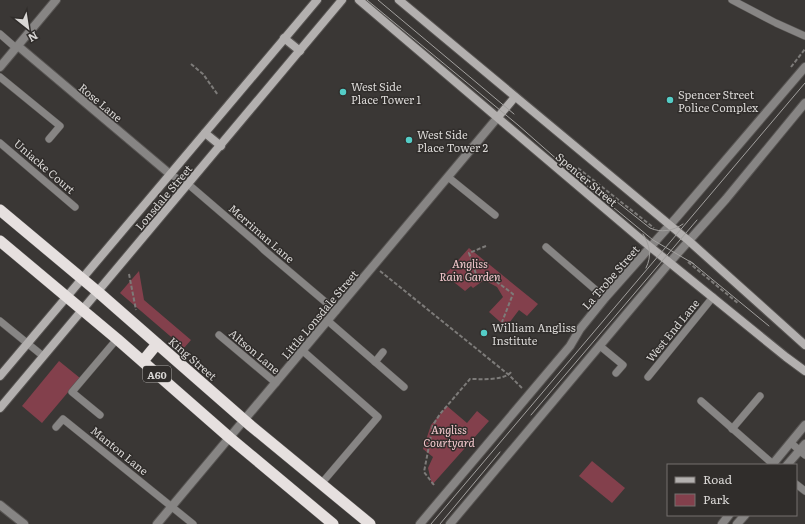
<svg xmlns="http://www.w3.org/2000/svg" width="805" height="524" font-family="Literata,serif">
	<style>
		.green { fill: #83404c }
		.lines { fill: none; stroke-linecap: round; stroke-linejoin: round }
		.service-casing { stroke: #575452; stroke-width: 8 }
		.pedestrian-casing { stroke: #575452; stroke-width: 10 }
		.minor-casing { stroke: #575452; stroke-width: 10 }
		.tertiary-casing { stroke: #575452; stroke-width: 10 }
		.secondary-casing { stroke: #575452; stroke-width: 10 }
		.trunk-casing { stroke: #575452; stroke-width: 12 }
		.path { stroke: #7d7b79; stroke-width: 2; stroke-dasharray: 4 2; stroke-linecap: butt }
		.service { stroke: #878584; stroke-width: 7 }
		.pedestrian { stroke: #878584; stroke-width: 8 }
		.minor { stroke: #878584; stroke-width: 8 }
		.tertiary { stroke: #878584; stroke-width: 8 }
		.secondary { stroke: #b3b0af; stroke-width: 8 }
		.trunk { stroke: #e6e0df; stroke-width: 11 }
		.tram { stroke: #a2a09e; stroke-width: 1 }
		.poi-dot { fill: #54cdc7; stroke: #302d2b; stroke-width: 1.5 }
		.labels { text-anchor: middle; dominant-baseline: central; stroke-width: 3; stroke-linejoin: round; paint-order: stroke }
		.shield { fill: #302d2b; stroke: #a6a4a2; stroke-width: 1 }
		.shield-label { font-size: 10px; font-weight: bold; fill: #d9d7d5 }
		.poi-label { font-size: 11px; fill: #d9d7d5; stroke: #302d2b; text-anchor: start }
		.street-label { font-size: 11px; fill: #d9d7d5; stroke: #302d2b }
		.park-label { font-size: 11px; font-style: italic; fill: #f3c8cd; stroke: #302d2b }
	</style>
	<rect width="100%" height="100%" fill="#3a3735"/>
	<g class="green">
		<polygon points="469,248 538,304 527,316 519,310 506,327 489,312 503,297 497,287 484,280 473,288 471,286 465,291 445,275"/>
		<polygon points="139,271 144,300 191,340 184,348 120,293"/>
		<polygon points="59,361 80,378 42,423 22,406"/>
		<polygon points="447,406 467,423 477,411 489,421 432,485 428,468 433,457 423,449 431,425"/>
		<polygon points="592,461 625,488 612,503 579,476"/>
	</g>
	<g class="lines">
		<defs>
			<g id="service">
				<polyline points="732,0 776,23 805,36"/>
				<polyline points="0,34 16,48"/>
				<polyline points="0,77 60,126 49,139"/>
				<polyline points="0,143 75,207"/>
				<polyline points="171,175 188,184 259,245 264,250 336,311"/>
				<polyline points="448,177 495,215"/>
				<polyline points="546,247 605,298"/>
				<polyline points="0,321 43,356"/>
				<polyline points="328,321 404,387"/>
				<polyline points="219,335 276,383"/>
				<polyline points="600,346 623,365 616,373"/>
				<polyline points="303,351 378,417 321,484"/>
				<polyline points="375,362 383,352"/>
				<polyline points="648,377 713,297"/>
				<polyline points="701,401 774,465"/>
				<polyline points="100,415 72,392 117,339"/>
				<polyline points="56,427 63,419 193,524"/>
				<polyline points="732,429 760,396"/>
				<polyline points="791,443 805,455"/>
				<polyline points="796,484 805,491"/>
			</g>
			<g id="pedestrian">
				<polyline points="18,46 171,175"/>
				<polyline points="0,505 24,524"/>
			</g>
			<g id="minor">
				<polyline points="0,67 56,0"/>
				<polyline points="772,465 805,425"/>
				<polyline points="787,465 805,444"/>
				<polyline points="157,524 498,117"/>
				<polyline points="722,524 729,515"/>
				<polyline points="737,524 745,515"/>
			</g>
			<g id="tertiary">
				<polyline points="420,524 570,346 580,329 605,298 677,217 805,67"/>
				<polyline points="450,524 670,262 726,199 805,103"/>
			</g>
			<g id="secondary">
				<polyline points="359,0 643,241 786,357 805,371"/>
				<polyline points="399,0 689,241 805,345"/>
				<polyline points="284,38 300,51"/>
				<polyline points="498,117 515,97"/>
				<polyline points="205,133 221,146"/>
				<polyline points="0,376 317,0"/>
				<polyline points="0,408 342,0"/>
			</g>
			<g id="trunk">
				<polyline points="0,210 98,292 251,426 370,524"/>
				<polyline points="0,241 117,339 230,438 333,524"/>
				<polyline points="143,361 157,344"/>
			</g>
		</defs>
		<use href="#service" class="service-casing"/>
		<use href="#pedestrian" class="pedestrian-casing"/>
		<use href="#minor" class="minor-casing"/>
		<use href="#tertiary" class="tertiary-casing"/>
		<use href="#secondary" class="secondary-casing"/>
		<use href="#trunk" class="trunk-casing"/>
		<g class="path">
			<polyline points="191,64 203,74 218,95"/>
			<polyline points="791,67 805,49"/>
			<polyline points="578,168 654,228"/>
			<polyline points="486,246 469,253 478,280 493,279 513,294 502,322"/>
			<polyline points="688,262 739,304"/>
			<polyline points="380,271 509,375 522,388"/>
			<polyline points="129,274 136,310"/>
			<path d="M434,485L424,472L433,425L440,414L470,379C481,379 505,381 512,371"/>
		</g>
		<use href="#service" class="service"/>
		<use href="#pedestrian" class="pedestrian"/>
		<use href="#minor" class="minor"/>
		<use href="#tertiary" class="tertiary"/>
		<use href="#secondary" class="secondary"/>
		<use href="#trunk" class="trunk"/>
		<g class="tram">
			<polyline points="367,0 518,125 585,184 653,240 694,264"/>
			<polyline points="378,0 514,114"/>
			<path d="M579,172L650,228C661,233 673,231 683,224"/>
			<path d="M643,234C650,245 652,256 646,268"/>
			<polyline points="690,261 769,326"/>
			<polyline points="531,415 697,220"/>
			<polyline points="431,524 805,83"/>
			<polyline points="440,524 500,452"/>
		</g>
	</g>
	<g class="poi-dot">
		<circle cx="343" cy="92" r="4"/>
		<circle cx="670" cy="100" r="4"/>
		<circle cx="409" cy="140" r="4"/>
		<circle cx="484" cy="333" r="4"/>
	</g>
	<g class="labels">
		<rect class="shield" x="143" y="366" width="28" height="16" rx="3"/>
		<g class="shield-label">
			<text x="157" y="374">A60</text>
		</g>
		<g class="poi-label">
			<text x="351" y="86">West Side<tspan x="351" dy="13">Place Tower 1</tspan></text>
			<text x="678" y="94">Spencer Street<tspan x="678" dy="13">Police Complex</tspan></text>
			<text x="417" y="134">West Side<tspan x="417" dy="13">Place Tower 2</tspan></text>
			<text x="492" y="327">William Angliss<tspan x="492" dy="13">Institute</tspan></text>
		</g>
		<g class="street-label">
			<text transform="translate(101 102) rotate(40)">Rose Lane</text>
			<text transform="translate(45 166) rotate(41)">Uniacke Court</text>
			<text transform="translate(587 179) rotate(40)">Spencer Street</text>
			<text transform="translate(163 197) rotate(-50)">Lonsdale Street</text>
			<text transform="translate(262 233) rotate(41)">Merriman Lane</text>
			<text transform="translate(610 277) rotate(-49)">La Trobe Street</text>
			<text transform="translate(319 314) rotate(-50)">Little Lonsdale Street</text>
			<text transform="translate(672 330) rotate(-51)">West End Lane</text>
			<text transform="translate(255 351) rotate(40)">Altson Lane</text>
			<text transform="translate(193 358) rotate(41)">King Street</text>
			<text transform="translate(120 450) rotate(39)">Manton Lane</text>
		</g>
		<g class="park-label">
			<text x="470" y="263">Angliss<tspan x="470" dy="13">Rain Garden</tspan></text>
			<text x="449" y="429">Angliss<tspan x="449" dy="13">Courtyard</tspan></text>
		</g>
	</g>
	<rect x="667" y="464" width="130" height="52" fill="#302d2b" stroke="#74716f"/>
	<rect x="675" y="477" width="20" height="6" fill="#b3b0af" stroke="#74716f"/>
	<text x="703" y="484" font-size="12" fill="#d9d7d5">Road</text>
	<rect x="675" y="494" width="20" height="12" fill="#83404c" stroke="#74716f"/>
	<text x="703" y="504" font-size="12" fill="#d9d7d5">Park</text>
	<g transform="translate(28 28) rotate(150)" stroke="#302d2b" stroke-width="3" paint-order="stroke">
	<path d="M0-3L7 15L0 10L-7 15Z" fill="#d9d7d5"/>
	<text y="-6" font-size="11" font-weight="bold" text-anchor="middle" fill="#d9d7d5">N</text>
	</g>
</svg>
